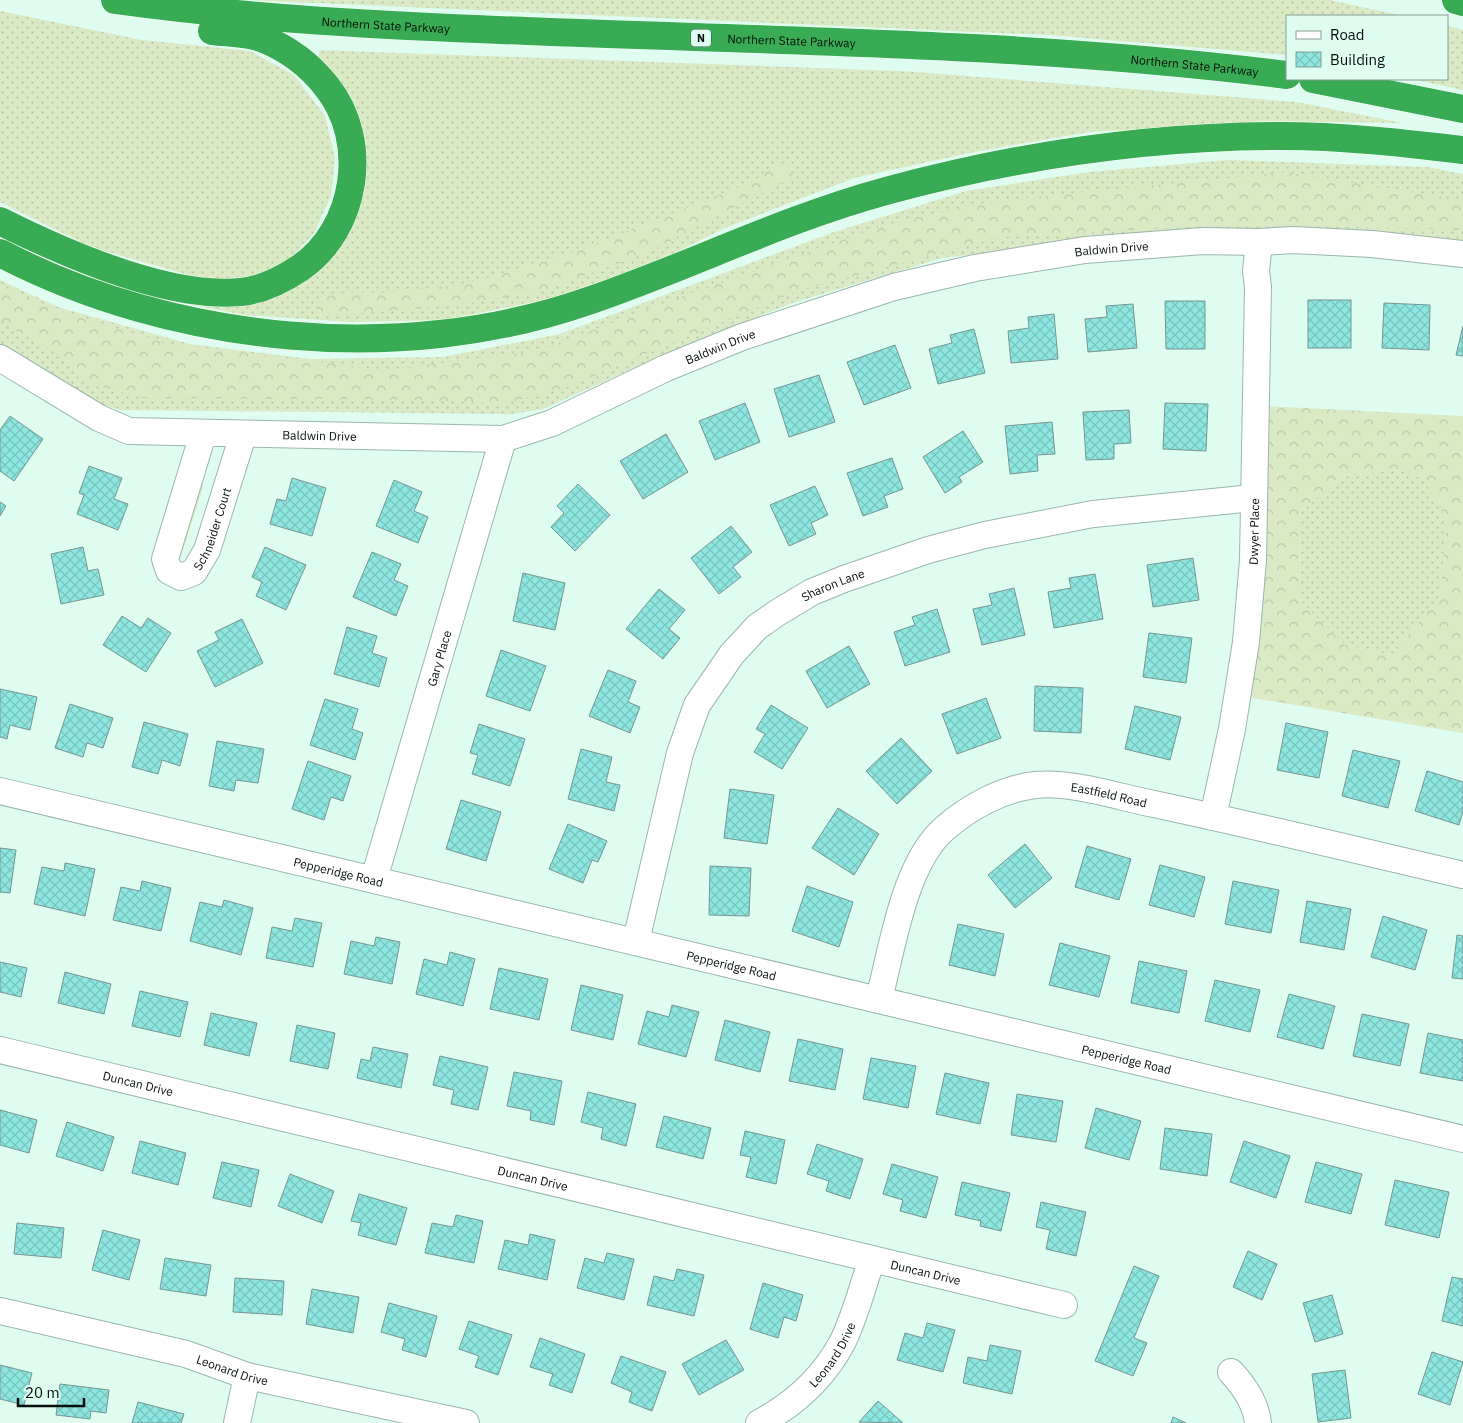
<svg xmlns="http://www.w3.org/2000/svg" width="1463" height="1423" font-family="'IBM Plex Sans',sans-serif">
	<style>
		.grass { fill: url(#grass-dots) }
		.forest { fill: url(#forest-crowns); fill-rule: evenodd }
		.building { fill: url(#building-cross-hatch); stroke: #779693 }
		.lines { fill: none; stroke-linecap: round; stroke-linejoin: round }
		.minor-casing { stroke: #9bb7ac; stroke-width: 28 }
		.highway-casing { stroke: #fff; stroke-width: 29 }
		.minor { stroke: #fff; stroke-width: 26 }
		.highway { stroke: #39ab55; stroke-width: 28 }
		.labels { text-anchor: middle; dominant-baseline: central; stroke-width: 4; stroke-linejoin: round; paint-order: stroke }
		.shield { fill: #dffcf0; stroke: #475650; stroke-width: 1 }
		.shield-label { font-size: 11px; font-weight: bold; fill: #060f0b }
		.street-label { font-size: 12px; fill: #060f0b; stroke: #dffcf0 }
	</style>
	<defs>
		<pattern id="grass-dots" width="8" height="8" patternUnits="userSpaceOnUse" patternTransform="scale(1.25)"><rect width="8" height="8" fill="#d9eac4"/><path d="M2 2h.1M6 6h.1" fill="none" stroke="#b9c8a7" stroke-width="1.8" stroke-linecap="round"/></pattern>
		<pattern id="forest-crowns" width="20" height="18" patternUnits="userSpaceOnUse" patternTransform="scale(1.25)"><rect width="20" height="18" fill="#d9eac4"/><path d="M2 6a3 3 0 1 1 6 0M12 15a3 3 0 1 1 6 0" fill="none" stroke="#b9c8a7"/></pattern>
		<pattern id="building-cross-hatch" width="8" height="8" patternUnits="userSpaceOnUse" patternTransform="scale(1.25)"><rect width="8" height="8" fill="#8de6df"/><path d="M0 0l8 8M0 8l8-8" fill="none" stroke="#78c4be"/></pattern>
	</defs>
	<rect width="100%" height="100%" fill="#dffcf0"/>
	<g class="grass">
		<polygon points="246,0 1330,0 1403,16 1287,16 1287,55 1049,35"/>
		<polygon points="0,11 142,40 250,51 294,75 325,116 335,158 331,196 314,233 289,260 255,276 210,281 91,247 0,202"/>
		<polygon points="1447,26 1463,30 1463,90 1411,79 1447,79"/>
		<polygon points="319,50 902,71 1297,102 1403,123 1268,121 1089,132 979,151 854,178 725,228 636,272 554,298 444,320 352,322 245,315 146,296 144,289 269,296 362,191 318,63"/>
		<polygon points="1228,160 1427,167 1463,174 1463,245 1430,239 1270,228 1114,238 942,258 792,303 634,368 543,409 511,414 121,410 85,400 0,348 0,280 58,307 190,344 311,359 443,357 560,334 834,232 966,191 1089,172"/>
		<polygon points="1400,470 1425,479 1447,522 1440,596 1392,655 1345,645 1300,601 1299,513 1344,475"/>
		<polygon points="202,484 203,487 179,562 199,486"/>
	</g>
	<g class="forest">
		<polygon points="774,166 790,167 793,177 649,252 537,293 438,307 324,316 317,308 326,297 348,292 380,293 466,284 571,253 752,182"/>
		<polygon points="1285,172 1463,200 1463,230 1246,224 1001,237 800,290 560,390 502,404 431,400 143,398 80,381 70,361 0,321 0,285 52,309 165,343 384,370 537,351 681,297 884,225 995,201"/>
		<path d="M1266,406L1463,416V733L1247,697ZM1400,470L1424,479L1447,522L1440,596L1392,655L1345,645L1300,601L1299,513L1344,475Z"/>
	</g>
	<g class="building">
		<rect x="1308" y="300" width="43" height="48"/>
		<polygon points="1165,301 1205,301 1205,349 1166,349"/>
		<polygon points="1384,303 1430,305 1429,350 1382,348"/>
		<polygon points="1133,304 1137,348 1088,352 1085,319 1107,317 1106,306"/>
		<polygon points="1054,314 1058,359 1011,363 1008,331 1029,328 1028,317"/>
		<polygon points="1463,326 1463,356 1456,355"/>
		<polygon points="974,329 985,373 938,384 929,349 952,343 950,335"/>
		<polygon points="895,345 911,388 864,405 847,362"/>
		<polygon points="819,375 835,422 789,437 774,389"/>
		<polygon points="745,403 760,442 715,460 699,421"/>
		<polygon points="1165,403 1208,404 1206,451 1163,449"/>
		<polygon points="1129,410 1131,443 1114,444 1114,459 1086,460 1083,412"/>
		<polygon points="10,416 43,439 14,481 0,471 0,430"/>
		<polygon points="1052,422 1055,454 1037,455 1038,471 1010,474 1005,426"/>
		<polygon points="963,431 983,462 959,477 962,482 945,493 923,457"/>
		<polygon points="666,434 688,472 643,499 620,461"/>
		<polygon points="892,458 903,489 884,496 888,507 863,516 847,473"/>
		<polygon points="89,466 122,478 114,499 128,504 118,530 77,514 84,495 79,493"/>
		<polygon points="292,478 326,488 312,536 270,524 277,499 286,501"/>
		<polygon points="394,480 422,492 414,511 428,517 418,543 376,526"/>
		<polygon points="578,484 610,515 575,551 551,527 564,513 557,506"/>
		<polygon points="815,486 828,515 811,523 816,534 789,546 770,505"/>
		<polygon points="0,502 6,506 0,516"/>
		<polygon points="731,526 752,552 733,567 741,577 719,594 691,558"/>
		<polygon points="83,547 88,571 98,569 104,595 61,604 51,554"/>
		<polygon points="265,547 306,565 286,610 256,596 262,582 252,577"/>
		<polygon points="372,552 401,564 394,580 408,586 396,616 353,597"/>
		<polygon points="1193,558 1199,600 1153,607 1147,565"/>
		<polygon points="523,573 565,583 555,630 513,621"/>
		<polygon points="1095,574 1103,619 1054,628 1048,592 1071,588 1069,578"/>
		<polygon points="1014,588 1025,635 982,645 973,609 992,605 989,594"/>
		<polygon points="659,589 685,610 669,629 680,638 663,659 626,629"/>
		<polygon points="937,609 950,652 905,666 894,632 915,625 912,617"/>
		<polygon points="122,616 141,628 148,618 171,633 146,672 103,645"/>
		<polygon points="242,619 263,663 215,687 197,651 219,640 215,632"/>
		<polygon points="347,627 377,636 372,653 387,658 379,687 334,674"/>
		<polygon points="1149,633 1192,638 1186,683 1143,677"/>
		<polygon points="849,646 870,684 827,708 806,671"/>
		<polygon points="501,650 546,666 530,711 486,696"/>
		<polygon points="608,670 636,681 628,702 640,707 630,733 589,716"/>
		<polygon points="1035,686 1083,688 1081,733 1034,731"/>
		<polygon points="0,689 37,697 30,730 10,725 7,739 0,737"/>
		<polygon points="986,698 1001,738 957,754 942,714"/>
		<polygon points="325,699 358,709 352,729 363,733 355,760 310,745"/>
		<polygon points="70,704 113,718 103,748 87,743 83,757 55,748"/>
		<polygon points="771,705 808,728 782,769 754,752 765,734 756,729"/>
		<polygon points="1135,706 1181,717 1170,760 1125,749"/>
		<polygon points="144,722 188,734 180,766 162,760 158,774 132,767"/>
		<polygon points="1286,723 1328,732 1319,778 1277,770"/>
		<polygon points="479,724 525,739 510,786 472,774 478,755 470,753"/>
		<polygon points="901,738 932,771 897,804 866,771"/>
		<polygon points="217,741 264,749 258,783 236,780 234,791 209,786"/>
		<polygon points="581,749 612,757 606,782 620,785 614,811 568,799"/>
		<polygon points="1353,750 1400,761 1388,808 1342,796"/>
		<polygon points="308,761 351,776 343,801 331,797 324,820 292,809"/>
		<polygon points="1427,771 1463,782 1463,811 1459,825 1415,811"/>
		<polygon points="730,789 774,795 767,844 724,838"/>
		<polygon points="461,800 501,812 486,861 446,849"/>
		<polygon points="838,808 879,834 854,875 812,848"/>
		<polygon points="568,824 607,841 598,862 592,860 583,883 549,869"/>
		<polygon points="1025,844 1052,878 1015,908 988,875"/>
		<polygon points="1087,846 1131,859 1119,900 1075,887"/>
		<polygon points="0,848 16,850 10,893 0,892"/>
		<polygon points="65,863 95,869 85,916 34,904 42,867 64,871"/>
		<polygon points="1160,865 1205,877 1194,917 1149,905"/>
		<polygon points="710,866 751,868 749,916 709,915"/>
		<polygon points="142,881 171,888 161,931 113,920 121,887 140,891"/>
		<polygon points="1233,881 1279,890 1271,933 1225,924"/>
		<polygon points="807,886 853,902 839,947 792,931"/>
		<polygon points="224,900 253,908 241,955 190,941 200,902 222,907"/>
		<polygon points="1307,901 1351,909 1344,950 1300,942"/>
		<polygon points="1383,916 1427,930 1415,970 1371,957"/>
		<polygon points="295,918 322,923 313,967 266,958 272,927 292,931"/>
		<polygon points="958,924 1004,934 995,976 949,965"/>
		<polygon points="1457,935 1463,936 1463,979 1452,978"/>
		<polygon points="376,937 400,942 392,984 344,974 351,941 374,946"/>
		<polygon points="1060,943 1110,956 1099,997 1049,985"/>
		<polygon points="450,952 475,959 463,1006 416,994 424,959 447,965"/>
		<polygon points="1139,961 1187,971 1179,1013 1131,1003"/>
		<polygon points="0,962 27,968 21,997 0,992"/>
		<polygon points="499,968 548,979 539,1020 490,1009"/>
		<polygon points="65,972 111,984 104,1014 58,1003"/>
		<polygon points="1215,980 1260,990 1250,1032 1205,1021"/>
		<polygon points="581,985 623,995 613,1040 571,1030"/>
		<polygon points="140,991 188,1002 180,1037 132,1026"/>
		<polygon points="1289,994 1335,1006 1323,1049 1277,1037"/>
		<polygon points="672,1005 699,1012 686,1057 638,1044 647,1011 669,1017"/>
		<polygon points="211,1013 257,1023 249,1056 204,1045"/>
		<polygon points="1362,1014 1409,1024 1400,1066 1353,1056"/>
		<polygon points="725,1020 770,1032 760,1072 715,1060"/>
		<polygon points="297,1025 335,1033 328,1069 290,1061"/>
		<polygon points="1428,1033 1463,1040 1463,1081 1420,1073"/>
		<polygon points="798,1039 843,1049 835,1090 789,1081"/>
		<polygon points="373,1047 408,1054 401,1088 357,1078 361,1059 370,1061"/>
		<polygon points="440,1056 488,1067 478,1110 451,1104 454,1090 433,1085"/>
		<polygon points="871,1058 916,1066 908,1108 863,1099"/>
		<polygon points="514,1072 562,1081 554,1125 530,1120 531,1111 507,1106"/>
		<polygon points="945,1073 989,1083 980,1124 936,1114"/>
		<polygon points="588,1092 636,1104 626,1146 601,1139 603,1128 581,1122"/>
		<polygon points="1017,1094 1063,1101 1056,1142 1011,1135"/>
		<polygon points="1096,1108 1141,1121 1129,1160 1085,1148"/>
		<polygon points="0,1110 37,1120 29,1153 0,1145"/>
		<polygon points="664,1116 711,1128 703,1159 656,1147"/>
		<polygon points="67,1122 114,1137 103,1171 56,1156"/>
		<polygon points="1165,1128 1212,1134 1207,1176 1160,1169"/>
		<polygon points="745,1131 785,1140 776,1184 746,1177 751,1157 740,1155"/>
		<polygon points="140,1141 186,1153 178,1185 132,1173"/>
		<polygon points="1244,1141 1290,1156 1276,1198 1230,1182"/>
		<polygon points="817,1144 863,1159 850,1199 826,1191 829,1181 807,1174"/>
		<polygon points="222,1162 259,1170 251,1207 213,1198"/>
		<polygon points="1316,1162 1362,1174 1351,1214 1305,1202"/>
		<polygon points="892,1164 938,1177 926,1218 900,1211 903,1200 883,1194"/>
		<polygon points="290,1174 334,1191 322,1223 278,1206"/>
		<polygon points="1395,1180 1449,1192 1439,1238 1385,1225"/>
		<polygon points="962,1182 1010,1193 1001,1231 980,1226 981,1221 955,1215"/>
		<polygon points="359,1194 407,1208 396,1245 358,1235 361,1223 351,1221"/>
		<polygon points="1041,1202 1086,1212 1076,1256 1046,1249 1050,1230 1036,1227"/>
		<polygon points="456,1215 483,1221 474,1263 425,1253 432,1223 453,1227"/>
		<polygon points="17,1223 64,1228 61,1258 14,1254"/>
		<polygon points="103,1230 140,1240 129,1280 92,1270"/>
		<polygon points="530,1234 555,1240 547,1280 498,1269 505,1240 528,1245"/>
		<polygon points="1248,1251 1277,1264 1262,1300 1233,1287"/>
		<polygon points="607,1253 634,1259 624,1300 577,1288 585,1258 604,1263"/>
		<polygon points="165,1258 211,1265 206,1296 160,1289"/>
		<polygon points="1134,1266 1159,1276 1134,1338 1147,1343 1133,1376 1095,1361"/>
		<polygon points="677,1269 704,1275 694,1316 647,1305 654,1276 674,1281"/>
		<polygon points="1452,1277 1463,1279 1463,1326 1442,1321"/>
		<polygon points="235,1278 284,1281 282,1315 233,1312"/>
		<polygon points="763,1283 803,1295 796,1321 784,1317 778,1338 750,1329"/>
		<polygon points="312,1289 359,1297 353,1333 306,1324"/>
		<polygon points="1332,1295 1343,1334 1315,1342 1303,1303"/>
		<polygon points="389,1303 437,1316 426,1357 402,1350 405,1339 381,1332"/>
		<polygon points="469,1321 512,1335 498,1375 475,1367 479,1356 459,1349"/>
		<polygon points="927,1323 955,1330 943,1372 897,1360 905,1333 923,1338"/>
		<polygon points="540,1338 585,1354 572,1393 549,1385 553,1374 530,1367"/>
		<polygon points="726,1340 744,1370 699,1395 682,1364"/>
		<polygon points="990,1345 1021,1351 1012,1394 963,1383 968,1357 987,1361"/>
		<polygon points="1432,1352 1463,1362 1450,1405 1418,1394"/>
		<polygon points="621,1356 666,1372 652,1411 629,1402 632,1392 611,1383"/>
		<polygon points="0,1365 32,1373 24,1405 0,1399"/>
		<polygon points="1345,1370 1351,1418 1318,1422 1312,1374"/>
		<polygon points="60,1384 109,1390 106,1413 91,1411 90,1419 56,1415"/>
		<polygon points="878,1401 903,1423 859,1422"/>
		<polygon points="138,1402 184,1414 181,1423 132,1423"/>
		<polygon points="1173,1417 1186,1423 1171,1423"/>
	</g>
	<g class="lines">
		<defs>
			<g id="minor">
				<path id="s1" d="M0,358L99,418L129,431L503,439L552,423L666,368L742,337L894,287L975,268L1085,250L1203,241L1259,242L1293,240L1372,244L1463,254"/>
				<path id="s2" d="M203,434L165,559L169,571L181,577L194,572L207,550L243,435"/>
				<path id="s3" d="M0,791L1463,1139"/>
				<path id="s4" d="M1213,817L1232,729L1246,642L1253,560L1258,287L1256,271L1259,242"/>
				<path id="s5" d="M374,879L503,439"/>
				<path id="s6" d="M636,941L680,753L697,705L732,654L757,627L777,613L812,592L844,579L928,550L985,535L1093,514L1253,498"/>
				<path id="s7" d="M879,999C892,949 904,864 944,829C969,807 1002,789 1035,785C1071,781 1118,797 1154,804C1257,826 1360,851 1463,875"/>
				<path id="s8" d="M0,1050L1064,1305"/>
				<path id="s9" d="M0,1311L186,1354L247,1376L466,1423"/>
				<path d="M1231,1372C1244,1386 1256,1403 1258,1423"/>
				<polyline points="237,1423 247,1376"/>
				<path id="s10" d="M759,1423C793,1405 823,1378 842,1343C854,1320 863,1285 872,1259"/>
			</g>
			<g id="highway">
				<path id="s11" d="M115,0C251,19 389,26 526,31C779,41 1036,43 1287,75"/>
				<polyline points="1456,0 1463,2"/>
				<polyline points="1313,79 1463,109"/>
				<path d="M0,221C64,253 168,299 241,292C262,290 282,280 300,268C357,229 370,141 327,87C310,65 287,48 261,38C246,33 228,33 212,31"/>
				<path d="M0,253C174,344 402,366 588,301C688,267 783,219 886,191C1015,156 1148,136 1282,136C1342,136 1403,143 1463,150"/>
			</g>
		</defs>
		<use href="#minor" class="minor-casing"/>
		<use href="#highway" class="highway-casing"/>
		<use href="#minor" class="minor"/>
		<use href="#highway" class="highway"/>
	</g>
	<g class="labels">
		<rect class="shield" x="691" y="29.5" width="20" height="17" rx="4"/>
		<g class="shield-label">
			<text x="701" y="38">N</text>
		</g>
		<g class="street-label">
			<text stroke="none"><textPath href="#s11" startOffset="272">Northern State Parkway</textPath></text>
			<text stroke="none"><textPath href="#s11" startOffset="678">Northern State Parkway</textPath></text>
			<text stroke="none"><textPath href="#s11" startOffset="1082">Northern State Parkway</textPath></text>
			<text stroke="none"><textPath href="#s1" startOffset="1164">Baldwin Drive</textPath></text>
			<text stroke="none"><textPath href="#s1" startOffset="759">Baldwin Drive</textPath></text>
			<text stroke="none"><textPath href="#s1" startOffset="339">Baldwin Drive</textPath></text>
			<text stroke="none"><textPath href="#s2" startOffset="218">Schneider Court</textPath></text>
			<text stroke="none"><textPath href="#s4" startOffset="289">Dwyer Place</textPath></text>
			<text stroke="none"><textPath href="#s6" startOffset="430">Sharon Lane</textPath></text>
			<text stroke="none"><textPath href="#s5" startOffset="230">Gary Place</textPath></text>
			<text stroke="none"><textPath href="#s7" startOffset="362">Eastfield Road</textPath></text>
			<text stroke="none"><textPath href="#s3" startOffset="348">Pepperidge Road</textPath></text>
			<text stroke="none"><textPath href="#s3" startOffset="752">Pepperidge Road</textPath></text>
			<text stroke="none"><textPath href="#s3" startOffset="1158">Pepperidge Road</textPath></text>
			<text stroke="none"><textPath href="#s8" startOffset="142">Duncan Drive</textPath></text>
			<text stroke="none"><textPath href="#s8" startOffset="548">Duncan Drive</textPath></text>
			<text stroke="none"><textPath href="#s8" startOffset="952">Duncan Drive</textPath></text>
			<text stroke="none"><textPath href="#s10" startOffset="102">Leonard Drive</textPath></text>
			<text stroke="none"><textPath href="#s9" startOffset="240">Leonard Drive</textPath></text>
		</g>
	</g>
	<rect x="1286" y="15" width="162" height="65" fill="#dffcf0" stroke="#889d94"/>
	<rect x="1296" y="31" width="25" height="8" fill="#ffffff" stroke="#889d94"/>
	<text x="1330" y="40" font-size="15" fill="#060f0b">Road</text>
	<rect x="1296" y="52" width="25" height="15" fill="url(#building-cross-hatch)" stroke="#889d94"/>
	<text x="1330" y="65" font-size="15" fill="#060f0b">Building</text>
	<path d="M18 1398v8h66v-8" fill="none" stroke="#060f0b" stroke-width="2.5"/>
	<text x="25" y="1398" font-size="15" fill="#060f0b" stroke="#dffcf0" stroke-width="4" paint-order="stroke">20 m</text>
</svg>
